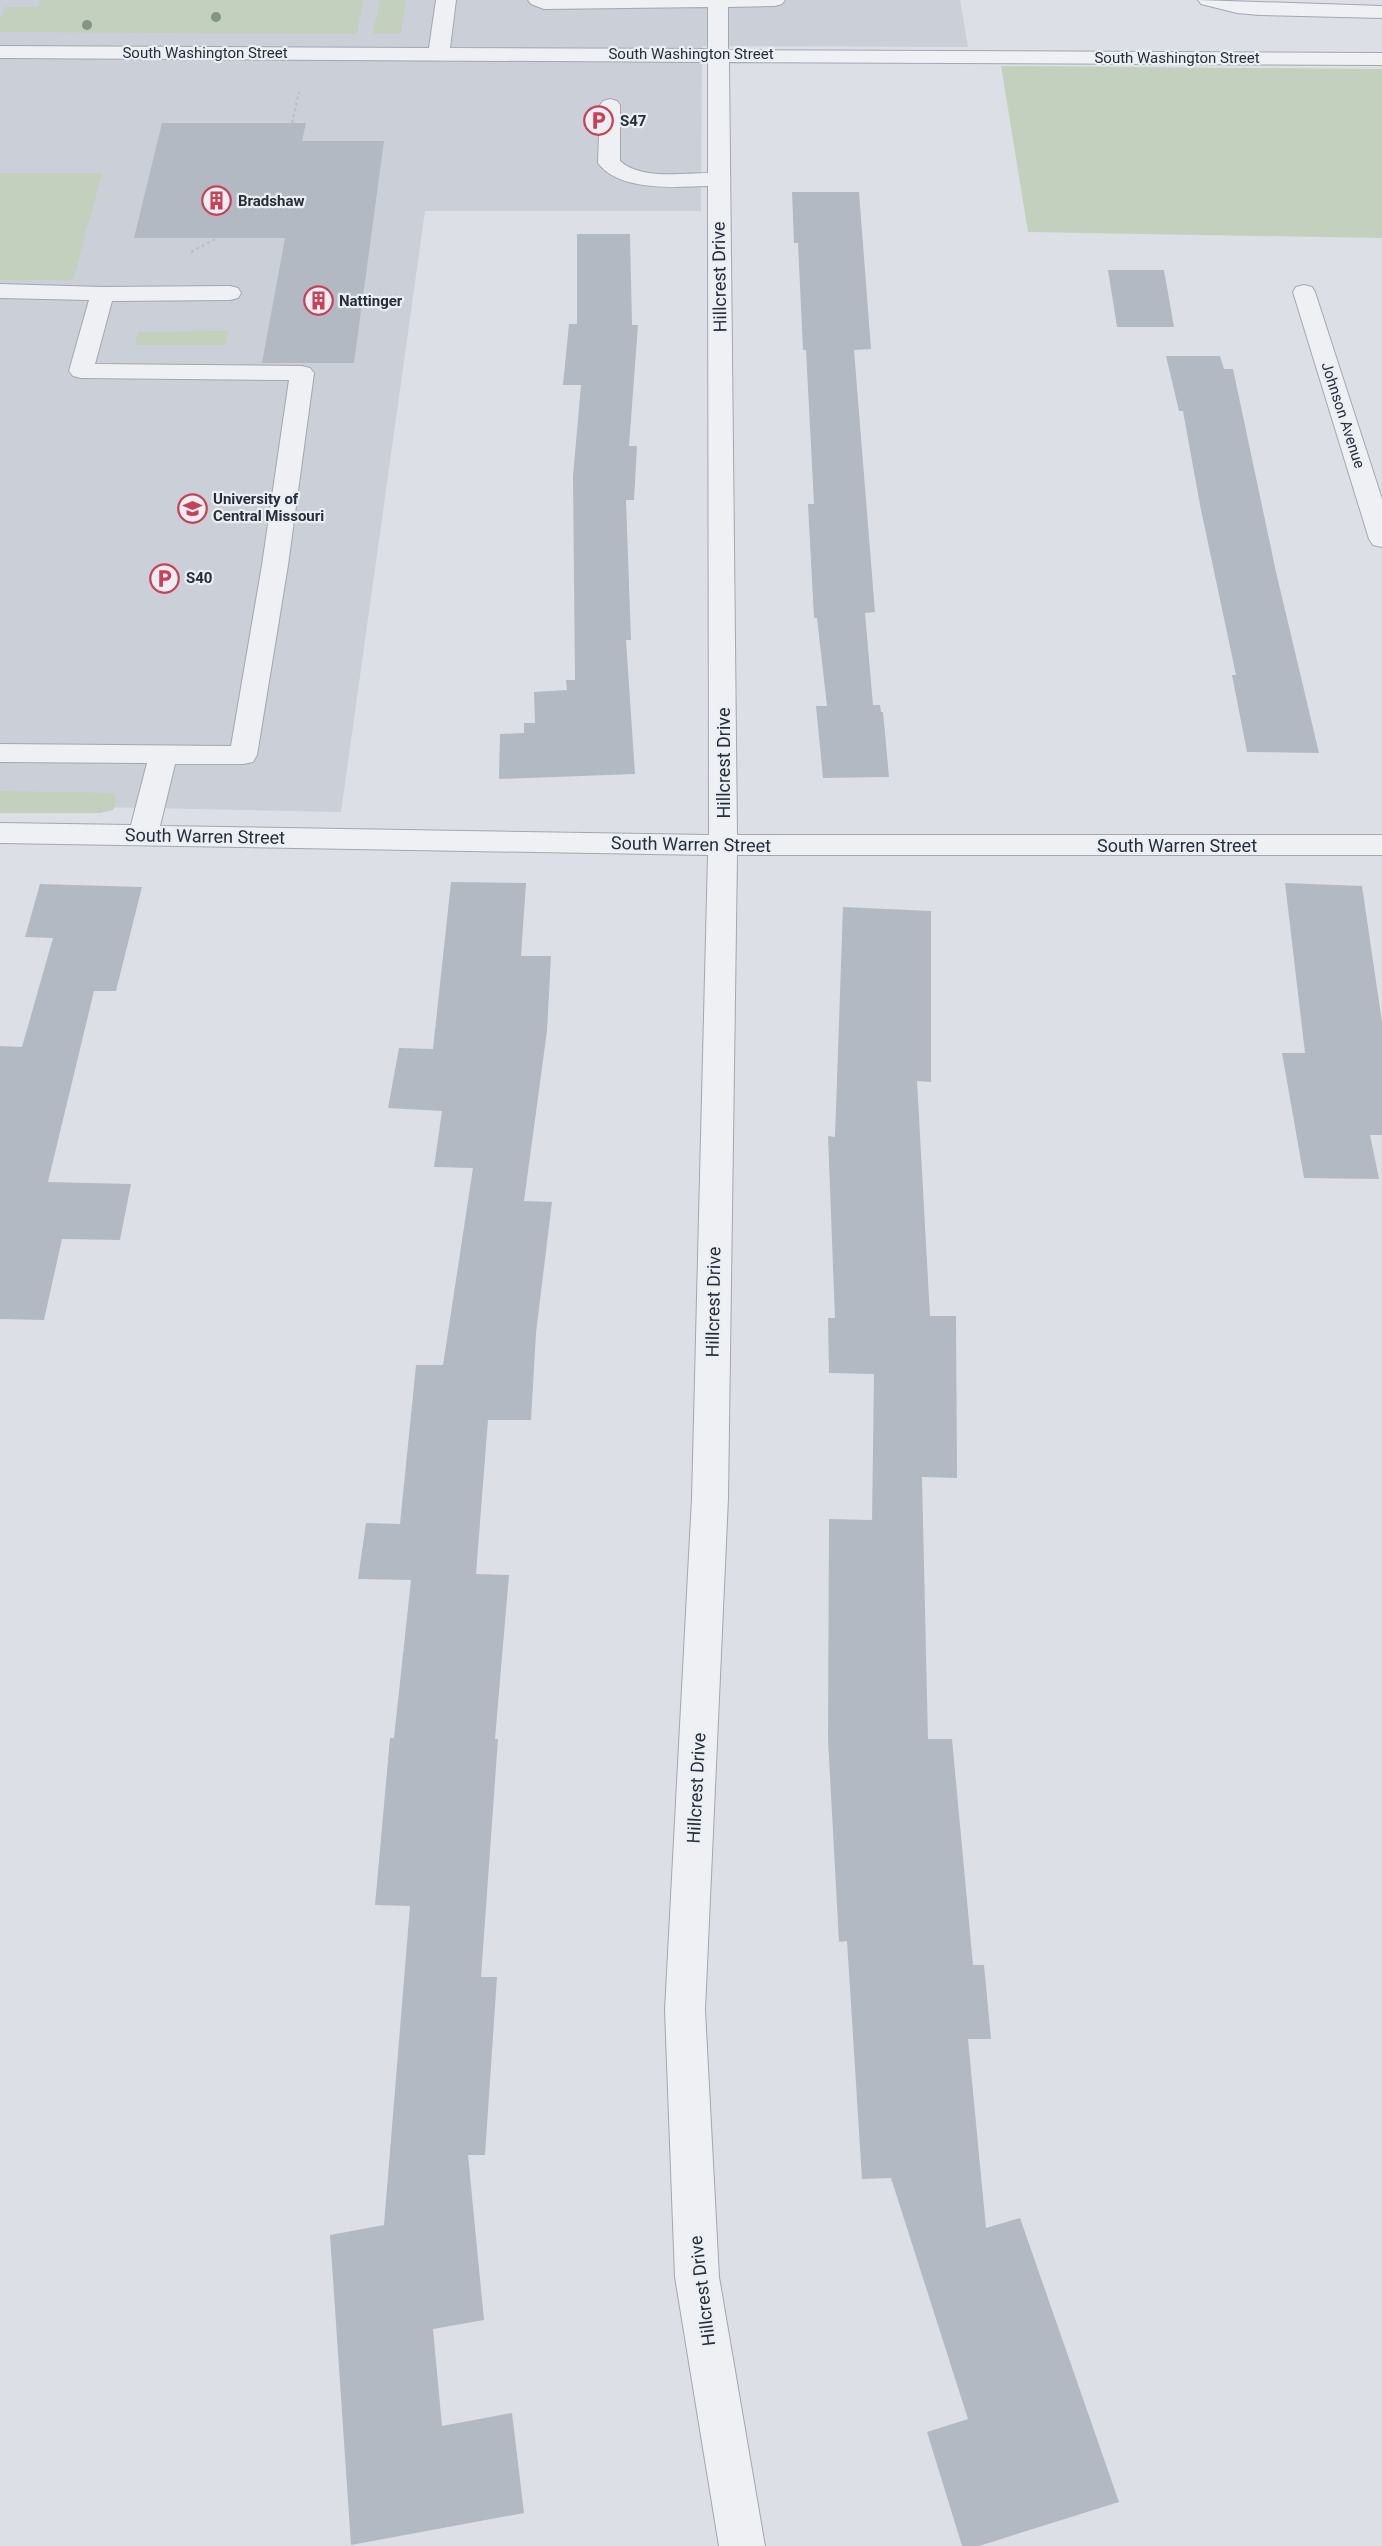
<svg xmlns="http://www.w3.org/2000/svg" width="1382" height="2546" font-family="Roboto,sans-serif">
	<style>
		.built { fill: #cacfd8 }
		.green { fill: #c2d0bd }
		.building { fill: #b3b9c2 }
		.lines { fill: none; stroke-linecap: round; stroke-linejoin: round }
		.minor-casing { stroke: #a2a7b0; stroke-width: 2 }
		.path { stroke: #babec4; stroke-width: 2; stroke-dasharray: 3 3; stroke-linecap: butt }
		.minor { fill: #eef0f4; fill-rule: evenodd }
		.tree { fill: #839584 }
		.labels { text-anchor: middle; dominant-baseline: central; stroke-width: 4.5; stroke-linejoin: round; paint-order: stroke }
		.far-street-label { font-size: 15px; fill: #262e3c; stroke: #ebeff4 }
		.far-poi-label { font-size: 15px; font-weight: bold; fill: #262e3c; stroke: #ebeff4; text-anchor: start }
		.street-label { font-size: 18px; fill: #262e3c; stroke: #ebeff4 }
	</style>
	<rect width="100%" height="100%" fill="#dce0e6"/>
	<polygon class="built" points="0,0 960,0 968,47 702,46 701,211 425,211 341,812 0,805"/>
	<g class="green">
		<polygon points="41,0 363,0 357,34 0,32 0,20 5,7 38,7"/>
		<polygon points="380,0 406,0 401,32 399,34 373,33"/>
		<polygon points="1001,66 1382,69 1382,238 1028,232"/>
		<polygon points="0,173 102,173 73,280 0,280"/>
		<polygon points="228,331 225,345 135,345 138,332"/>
		<polygon points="0,791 113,793 117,801 113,810 100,813 0,813"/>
	</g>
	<g class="building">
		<polygon points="162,123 306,123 302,141 384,141 354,363 262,363 285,238 134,238"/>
		<polygon points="792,192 859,192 871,349 854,350 875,612 865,613 873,705 880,705 881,712 883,712 889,777 823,778 816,706 827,706 817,618 814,618 808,504 814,504 806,350 803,350 798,243 794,243"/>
		<polygon points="577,234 630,234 632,325 638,325 629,446 637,446 634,500 626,500 631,640 626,640 635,774 499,779 500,734 524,733 524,723 535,723 534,692 567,690 566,680 575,680 573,476 581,385 563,385 569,324 577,324"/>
		<polygon points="1108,270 1164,270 1174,327 1117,327"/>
		<polygon points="1166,356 1220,356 1224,369 1233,369 1276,572 1319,753 1247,752 1232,675 1236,675 1200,505 1183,411 1179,411"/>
		<polygon points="451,882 526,883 521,956 551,956 547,1031 524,1201 552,1202 536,1333 531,1420 488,1420 476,1574 509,1575 495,1739 498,1739 481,1977 497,1977 485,2155 468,2155 484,2320 433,2329 442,2426 512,2413 524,2513 351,2545 330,2235 384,2225 410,1906 375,1905 390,1738 394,1738 411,1580 358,1579 366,1523 400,1524 416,1365 443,1365 473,1168 434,1167 442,1111 388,1108 399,1048 433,1049"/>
		<polygon points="1285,883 1362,886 1382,1022 1382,1135 1370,1135 1379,1179 1304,1178 1282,1053 1305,1053"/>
		<polygon points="40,884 142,887 116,991 94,991 48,1182 131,1184 120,1240 62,1239 44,1320 0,1319 0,1046 22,1047 53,938 25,937"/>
		<polygon points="843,907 931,911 931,1082 917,1081 930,1316 956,1316 957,1478 922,1477 928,1739 952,1739 973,1965 984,1965 991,2039 968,2039 986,2228 1020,2218 1119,2502 979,2546 962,2546 927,2432 968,2419 891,2178 862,2179 847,1941 839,1942 828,1740 829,1519 872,1520 874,1374 829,1373 828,1318 835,1318 828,1136 835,1137"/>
	</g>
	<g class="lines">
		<defs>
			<g id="minor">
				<path d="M436,0H456L450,48L708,49V7L544,9L531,4L528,0H785L782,4L775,6L728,7V50L1382,53V65L729,62L737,835H1382V855H737L728,1498L705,2010L719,2277L765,2546H719L675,2277L665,2010L692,1498L708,855L0,843V823L131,825L147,763L0,762V744L231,746L262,565L289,380L81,378L73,376L69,371L89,300L0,298V284L102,287L230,286L238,288L241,293L238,298L230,300L112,301L95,364L302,366L310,368L314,373L288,565L257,755L253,762L243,764H175L160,826L709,835L708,186C677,187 619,192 598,163L600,105L603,101L610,99L617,101L620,105V161C641,180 682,173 708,173V62L0,58V46L429,48Z"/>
				<polygon points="1198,0 1382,6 1382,18 1259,15 1237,13 1201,4"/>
				<polygon points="1304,285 1312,287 1315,292 1382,499 1382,547 1373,545 1369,539 1293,292 1296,287"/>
			</g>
		</defs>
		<use href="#minor" class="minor-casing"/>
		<g class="path">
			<polyline points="292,123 299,92"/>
			<polyline points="191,252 217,238"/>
		</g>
		<use href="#minor" class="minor"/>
	</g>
	<g class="tree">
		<circle cx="216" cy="17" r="5"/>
		<circle cx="87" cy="25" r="5"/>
	</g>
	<defs>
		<symbol id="parking-ring" viewBox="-11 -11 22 22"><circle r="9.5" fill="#ebeff4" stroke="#cb4057" stroke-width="1.5"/><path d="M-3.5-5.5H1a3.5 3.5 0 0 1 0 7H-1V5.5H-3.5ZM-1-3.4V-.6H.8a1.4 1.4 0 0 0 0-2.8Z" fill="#cb4057"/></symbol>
		<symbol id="building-ring" viewBox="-11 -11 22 22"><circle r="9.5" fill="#ebeff4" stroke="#cb4057" stroke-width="1.5"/><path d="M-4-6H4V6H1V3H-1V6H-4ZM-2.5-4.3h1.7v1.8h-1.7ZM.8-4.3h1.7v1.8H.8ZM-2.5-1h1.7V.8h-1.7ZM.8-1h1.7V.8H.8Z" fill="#cb4057"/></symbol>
		<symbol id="university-ring" viewBox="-11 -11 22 22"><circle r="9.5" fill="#ebeff4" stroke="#cb4057" stroke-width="1.5"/><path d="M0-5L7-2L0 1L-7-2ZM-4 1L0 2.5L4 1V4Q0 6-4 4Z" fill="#cb4057"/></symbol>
	</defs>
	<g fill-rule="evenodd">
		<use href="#parking-ring" x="582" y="104" width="33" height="33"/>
		<use href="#building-ring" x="200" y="184" width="33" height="33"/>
		<use href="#building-ring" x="302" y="284" width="33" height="33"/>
		<use href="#university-ring" x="176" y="492" width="33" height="33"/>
		<use href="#parking-ring" x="148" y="562" width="33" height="33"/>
	</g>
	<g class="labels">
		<g class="far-street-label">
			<text x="205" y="53">South Washington Street</text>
			<text x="691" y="54">South Washington Street</text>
			<text x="1177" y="58">South Washington Street</text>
			<text transform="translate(1343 415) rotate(72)">Johnson Avenue</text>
		</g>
		<g class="far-poi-label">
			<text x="620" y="121">S47</text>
			<text x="238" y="201">Bradshaw</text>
			<text x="339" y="301">Nattinger</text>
			<text x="213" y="499">University of<tspan x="213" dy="17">Central Missouri</tspan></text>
			<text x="186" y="578">S40</text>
		</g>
		<g class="street-label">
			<text transform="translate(719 277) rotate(-91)">Hillcrest Drive</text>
			<text transform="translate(723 763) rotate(-90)">Hillcrest Drive</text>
			<text transform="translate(205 836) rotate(1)">South Warren Street</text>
			<text transform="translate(691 844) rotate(1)">South Warren Street</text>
			<text x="1177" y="845">South Warren Street</text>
			<text transform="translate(713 1302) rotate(-89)">Hillcrest Drive</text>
			<text transform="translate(696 1788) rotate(-87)">Hillcrest Drive</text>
			<text transform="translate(702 2291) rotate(-97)">Hillcrest Drive</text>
		</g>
	</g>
</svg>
